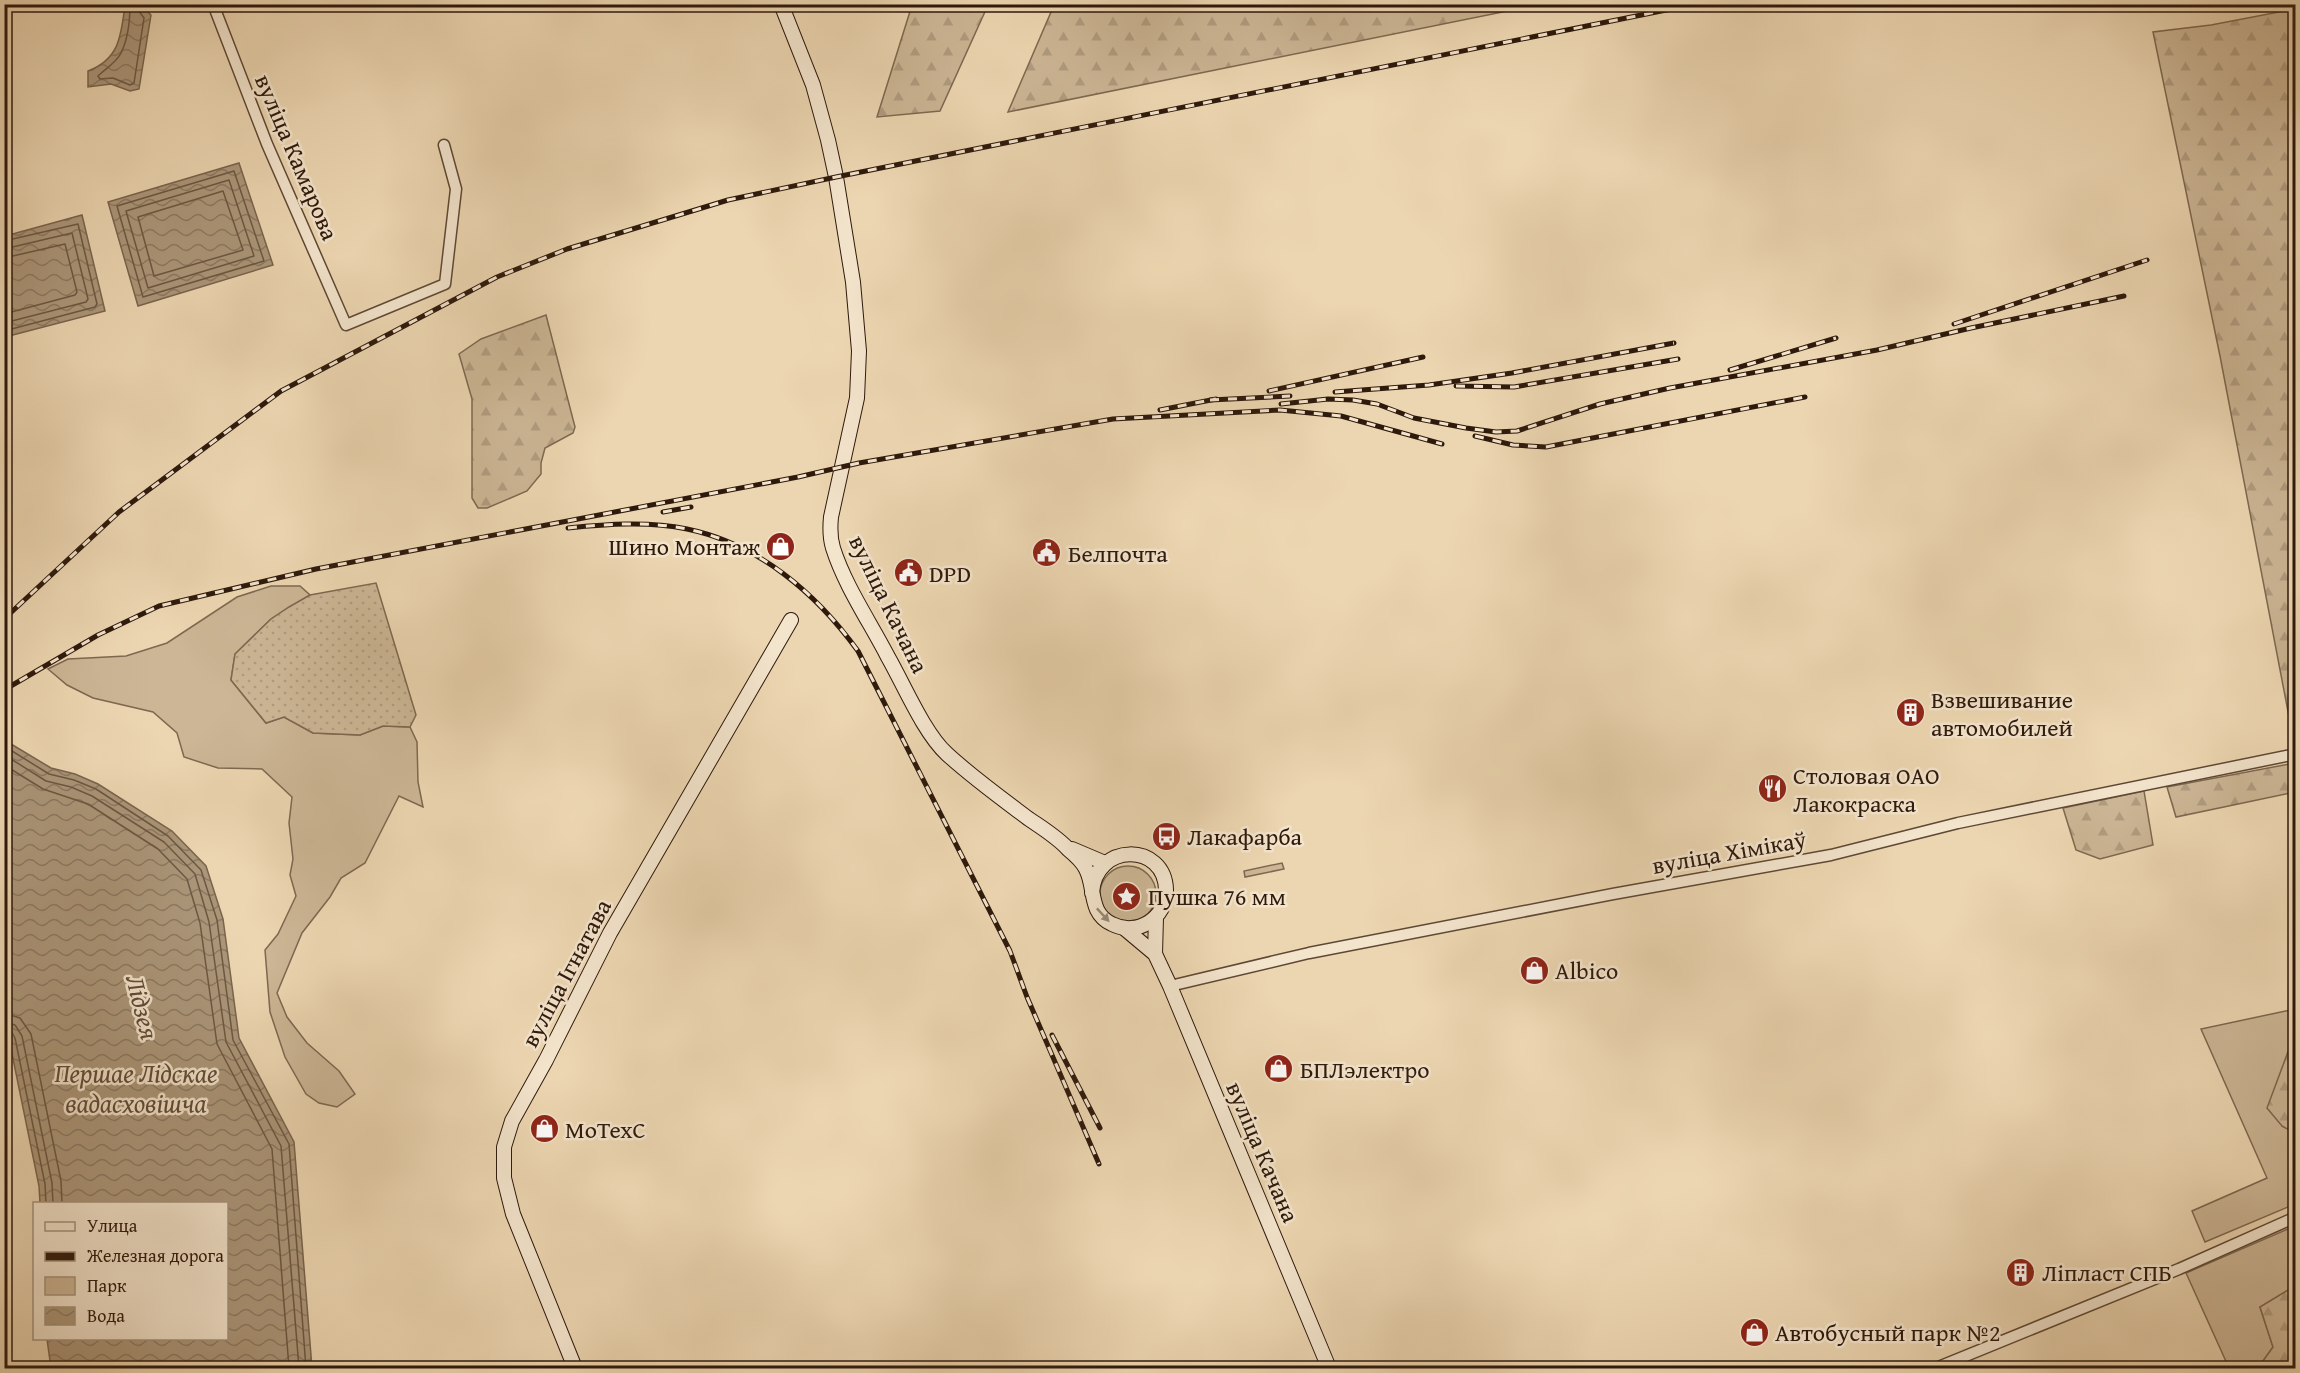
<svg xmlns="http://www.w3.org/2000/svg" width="2300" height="1373" font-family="'Gentium Book Plus',serif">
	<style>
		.green { fill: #ccb695; stroke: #7d6850; stroke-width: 1.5 }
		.forest { fill: url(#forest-firs); stroke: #7d6850; stroke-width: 1.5 }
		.garden { fill: url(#garden-dots); stroke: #7d6850; stroke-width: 1.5 }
		.water { fill: url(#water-waves); stroke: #79644d; stroke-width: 1.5 }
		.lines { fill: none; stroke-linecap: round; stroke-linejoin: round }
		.shore { stroke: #6c5842; stroke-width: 1.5 }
		.street-casing { stroke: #5e4835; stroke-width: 13 }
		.secondary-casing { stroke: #2e190c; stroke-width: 16 }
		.street { stroke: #f3e4cc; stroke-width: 10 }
		.secondary { stroke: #f3e4cc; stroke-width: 14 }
		.rail-casing { stroke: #2e190c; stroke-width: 5 }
		.rail { stroke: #f3e4cc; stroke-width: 3; stroke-dasharray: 9; stroke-linecap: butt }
		.oneway { fill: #9a8976 }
		.labels { text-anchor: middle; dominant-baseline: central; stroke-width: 5; stroke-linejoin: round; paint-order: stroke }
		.street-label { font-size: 24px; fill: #2e190c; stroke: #f3e4cc }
		.poi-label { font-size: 24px; fill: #2e190c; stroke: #f3e4cc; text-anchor: start }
		.water-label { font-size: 26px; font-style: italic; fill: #604b38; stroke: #f3e4cc }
	</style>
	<defs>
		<pattern id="forest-firs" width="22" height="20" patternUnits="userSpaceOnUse" patternTransform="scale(1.5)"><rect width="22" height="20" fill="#ccb695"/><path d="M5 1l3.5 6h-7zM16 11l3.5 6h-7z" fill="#b09c7f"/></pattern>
		<pattern id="garden-dots" width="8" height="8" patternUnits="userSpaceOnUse" patternTransform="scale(1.5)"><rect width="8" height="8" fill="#ccb695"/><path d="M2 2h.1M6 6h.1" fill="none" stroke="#b09c7f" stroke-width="1.8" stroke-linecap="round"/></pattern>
		<pattern id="water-waves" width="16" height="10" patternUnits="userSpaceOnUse" patternTransform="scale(1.5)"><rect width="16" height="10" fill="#ab9679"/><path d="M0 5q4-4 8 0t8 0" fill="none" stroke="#8c7a62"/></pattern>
	</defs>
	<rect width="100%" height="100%" fill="#ecd6b1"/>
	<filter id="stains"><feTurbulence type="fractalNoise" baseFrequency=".00333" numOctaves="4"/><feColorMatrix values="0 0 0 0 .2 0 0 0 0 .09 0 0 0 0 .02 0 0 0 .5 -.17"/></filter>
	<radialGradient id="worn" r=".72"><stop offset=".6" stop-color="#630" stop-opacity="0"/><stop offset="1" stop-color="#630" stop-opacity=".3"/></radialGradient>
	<g class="green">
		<polygon points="271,586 300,586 310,595 271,619 235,654 231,680 266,723 284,717 313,733 360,735 383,726 410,727 417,742 418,782 423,807 399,796 365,863 341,878 330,897 302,933 277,993 287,1017 307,1043 339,1071 355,1094 337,1107 319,1103 306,1094 285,1057 270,1012 265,950 278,934 296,896 290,875 293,859 289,823 292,797 262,769 218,768 184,757 177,733 153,712 93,698 67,685 48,669 68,659 126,656 167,643 237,597"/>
		<polygon points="1282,863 1284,869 1245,877 1244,871"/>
		<circle cx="1128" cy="894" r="28"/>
		<polygon points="2295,1009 2295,1033 2282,1126 2295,1133 2295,1204 2205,1242 2192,1211 2267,1178 2201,1029"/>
		<polygon points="2295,1226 2295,1286 2260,1307 2273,1347 2258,1368 2229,1368 2186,1273"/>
	</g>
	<g class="forest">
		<polygon points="912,5 988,5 940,111 877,117"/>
		<polygon points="1054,5 1054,4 1537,5 1008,112"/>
		<polygon points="1954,5 1954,4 2023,5 1990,9"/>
		<polygon points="2295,9 2296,748 2295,748 2220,356 2153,32 2211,25"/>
		<polygon points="546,315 575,427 573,433 545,448 541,463 541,474 527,491 487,508 478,508 472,498 472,399 459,354 481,339"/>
		<polygon points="2295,763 2295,792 2176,817 2167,787"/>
		<polygon points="2144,791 2153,845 2100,859 2076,850 2063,808"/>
		<polygon points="2295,1033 2295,1133 2282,1126 2267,1108"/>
		<polygon points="2295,1286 2295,1368 2258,1368 2273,1347 2260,1307"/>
	</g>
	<polygon class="garden" points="376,583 416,715 410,727 383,726 360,735 313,733 284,717 266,723 231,680 235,654 271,619 289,607 310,595"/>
	<g class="water">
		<path d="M125,5H141L151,15L139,89L130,91L111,84L88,87V71C120,59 121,35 125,5Z"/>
		<polygon points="239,163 273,265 138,306 108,202"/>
		<polygon points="82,215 105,311 5,337 5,236"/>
		<polygon points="11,744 51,768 75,774 98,784 172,831 206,866 223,919 239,1038 294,1142 312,1368 51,1368 47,1339 226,1338 226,1204 40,1203 39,1186 9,1039 5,1030 4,746"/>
	</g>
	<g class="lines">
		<g class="shore">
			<path d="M130,4C130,19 128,39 121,53C116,63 105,69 98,76L100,79L113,78L130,85L134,83L144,18L138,10L137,4"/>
			<polygon points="234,171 264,261 143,297 117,206"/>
			<polygon points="229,180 254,256 148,288 126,211"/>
			<polygon points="223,191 243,250 154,276 138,217"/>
			<polyline points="4,241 78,224 97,304 95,307 4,331"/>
			<polyline points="4,249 72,233 88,299 86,302 4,323"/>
			<polyline points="4,258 65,244 77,292 75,295 4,314"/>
			<polyline points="4,751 12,751 49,774 74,780 96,789 168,836 201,870 217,920 233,1040 289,1144 306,1368"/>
			<polyline points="4,759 11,759 46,781 71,787 92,796 164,842 195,874 209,922 226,1042 281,1146 299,1368"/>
			<polyline points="4,768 9,768 43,789 88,804 158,849 187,879 200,923 217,1044 272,1149 289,1368"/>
			<polyline points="4,1013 20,1018 31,1034 61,1181 62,1204"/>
			<polyline points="4,1022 15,1025 22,1036 52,1183 53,1204"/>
			<polyline points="4,1029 11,1031 15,1038 45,1184 46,1204"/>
		</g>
		<defs>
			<g id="street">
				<polyline points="213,4 267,144 346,325 445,284 456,189 444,145"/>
				<polyline points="1170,986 1309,953 1613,894 1831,855 1958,823 2296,754"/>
				<polyline points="1936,1368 2179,1269 2296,1217"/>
			</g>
			<g id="secondary">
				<path d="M781,4L813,85L828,140L836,177L853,282L859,351L857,398L831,517C830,527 830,538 833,548C845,586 870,622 888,657C904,685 924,733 947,754C972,777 1001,798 1029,819C1042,828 1057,837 1068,849C1074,854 1083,862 1086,869C1096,888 1088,913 1112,924C1137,937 1167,918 1166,890C1165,842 1095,842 1092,893"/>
				<polyline points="1072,849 1105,863"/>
				<polyline points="1124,928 1155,954 1170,986 1329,1368"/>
				<polyline points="1155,954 1156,917"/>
				<polyline points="575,1368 513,1214 504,1178 504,1147 512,1121 546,1060 610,933 791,620"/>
			</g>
		</defs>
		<use href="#street" class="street-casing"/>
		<use href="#secondary" class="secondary-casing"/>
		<use href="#street" class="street"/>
		<use href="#secondary" class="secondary"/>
		<defs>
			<g id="rail">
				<polyline points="1954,324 2147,260"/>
				<polyline points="1730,370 1836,338"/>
				<polyline points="1456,386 1514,387 1678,359"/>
				<polyline points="1269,391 1423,357"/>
				<polyline points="1335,392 1429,385 1512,373 1674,343"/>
				<polyline points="1210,400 1290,396"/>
				<polyline points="1281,404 1328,399 1353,400 1377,404 1414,418 1466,428 1496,432 1517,431 1600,404 1670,388 1877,350 1971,328 2124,296"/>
				<polyline points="1160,410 1216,399"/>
				<polyline points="1475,436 1513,445 1546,447 1805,397"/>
				<polyline points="663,512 691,507"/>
				<path d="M568,528C607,524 649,521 687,529C759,544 816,593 858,651L1010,951L1027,997L1099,1164"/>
				<polyline points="4,619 119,512 281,391 497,277 567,249 728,200 836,177 1696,4"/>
				<polyline points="4,690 98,635 159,606 316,569 798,477 859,463 1113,419 1280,410 1341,416 1442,444"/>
				<polyline points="1052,1035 1100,1128"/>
			</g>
		</defs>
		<use href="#rail" class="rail-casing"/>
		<use href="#rail" class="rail"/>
	</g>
	<defs><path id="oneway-solid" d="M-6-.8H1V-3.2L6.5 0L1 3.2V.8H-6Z" transform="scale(1.5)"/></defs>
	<use class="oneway" href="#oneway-solid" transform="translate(1103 915) rotate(47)"/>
	<defs>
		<symbol id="shop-disc" viewBox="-11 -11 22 22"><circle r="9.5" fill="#8f2418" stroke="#f3e4cc"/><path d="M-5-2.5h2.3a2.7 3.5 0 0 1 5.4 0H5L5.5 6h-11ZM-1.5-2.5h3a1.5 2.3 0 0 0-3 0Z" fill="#fff"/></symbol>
		<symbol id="civic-disc" viewBox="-11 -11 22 22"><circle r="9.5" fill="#8f2418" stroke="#f3e4cc"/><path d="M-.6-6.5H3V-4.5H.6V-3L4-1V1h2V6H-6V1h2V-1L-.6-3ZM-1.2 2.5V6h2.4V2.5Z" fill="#fff"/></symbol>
		<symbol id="building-disc" viewBox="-11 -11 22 22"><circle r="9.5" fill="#8f2418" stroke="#f3e4cc"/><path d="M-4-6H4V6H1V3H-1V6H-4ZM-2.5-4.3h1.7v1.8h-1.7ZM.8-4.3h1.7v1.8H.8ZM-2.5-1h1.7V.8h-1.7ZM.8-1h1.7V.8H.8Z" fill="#fff"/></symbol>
		<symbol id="restaurant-disc" viewBox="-11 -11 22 22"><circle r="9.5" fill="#8f2418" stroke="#f3e4cc"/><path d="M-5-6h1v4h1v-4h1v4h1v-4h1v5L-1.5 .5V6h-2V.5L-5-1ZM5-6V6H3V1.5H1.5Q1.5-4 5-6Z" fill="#fff"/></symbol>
		<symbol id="bus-disc" viewBox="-11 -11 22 22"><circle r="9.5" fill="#8f2418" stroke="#f3e4cc"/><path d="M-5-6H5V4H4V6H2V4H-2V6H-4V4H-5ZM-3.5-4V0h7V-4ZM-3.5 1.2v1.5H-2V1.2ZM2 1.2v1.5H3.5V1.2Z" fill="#fff"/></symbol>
		<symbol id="sight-disc" viewBox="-11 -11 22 22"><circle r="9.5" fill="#8f2418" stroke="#f3e4cc"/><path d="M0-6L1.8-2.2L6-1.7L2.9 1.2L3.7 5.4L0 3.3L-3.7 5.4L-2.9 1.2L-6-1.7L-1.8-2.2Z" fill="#fff"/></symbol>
	</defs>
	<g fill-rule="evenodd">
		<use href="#shop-disc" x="764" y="530" width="33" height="33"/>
		<use href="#civic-disc" x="1030" y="536" width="33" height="33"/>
		<use href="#civic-disc" x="892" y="556" width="33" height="33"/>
		<use href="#building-disc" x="1894" y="696" width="33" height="33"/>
		<use href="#restaurant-disc" x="1756" y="772" width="33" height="33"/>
		<use href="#bus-disc" x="1150" y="820" width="33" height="33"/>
		<use href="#sight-disc" x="1110" y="880" width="33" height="33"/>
		<use href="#shop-disc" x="1518" y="954" width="33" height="33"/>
		<use href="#shop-disc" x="1262" y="1052" width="33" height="33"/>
		<use href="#shop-disc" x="528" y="1112" width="33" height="33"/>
		<use href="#building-disc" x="2004" y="1256" width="33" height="33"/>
		<use href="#shop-disc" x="1738" y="1316" width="33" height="33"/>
	</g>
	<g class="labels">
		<g class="street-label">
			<text transform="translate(297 157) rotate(67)">вуліца Камарова</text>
			<text transform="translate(889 604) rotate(64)">вуліца Качана</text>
			<text transform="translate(1729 852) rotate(-10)">вуліца Хімікаў</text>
			<text transform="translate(566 973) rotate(-62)">вуліца Ігнатава</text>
			<text transform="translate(1263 1152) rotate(67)">вуліца Качана</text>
		</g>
		<g class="poi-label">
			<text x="760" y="546" text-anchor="end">Шино Монтаж</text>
			<text x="1068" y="553">Белпочта</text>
			<text x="929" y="573">DPD</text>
			<text x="1931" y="699">Взвешивание<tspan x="1931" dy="28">автомобилей</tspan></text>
			<text x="1793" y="775">Столовая ОАО<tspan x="1793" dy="28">Лакокраска</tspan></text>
			<text x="1187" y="836">Лакафарба</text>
			<text x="1148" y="896">Пушка 76 мм</text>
			<text x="1555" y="970">Albico</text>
			<text x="1300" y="1069">БПЛэлектро</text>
			<text x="565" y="1129">MoTexC</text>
			<text x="2042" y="1272">Ліпласт СПБ</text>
			<text x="1775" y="1332">Автобусный парк №2</text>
		</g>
		<g class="water-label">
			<text transform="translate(143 1007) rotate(76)">Лідзея</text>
			<text x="136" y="1072">Першае Лідскае<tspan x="136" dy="30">вадасховішча</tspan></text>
		</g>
	</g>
	<rect width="2300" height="1373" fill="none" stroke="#ecd6b1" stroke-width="24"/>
	<rect x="6" y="6" width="2288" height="1361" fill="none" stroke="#2e190c" stroke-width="3"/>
	<rect x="12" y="12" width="2276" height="1349" fill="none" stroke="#2e190c" stroke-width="1.5"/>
	<rect x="33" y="1202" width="195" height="138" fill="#f3e4cc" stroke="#a4937f" stroke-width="1.5"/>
	<rect x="45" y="1222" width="30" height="9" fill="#f3e4cc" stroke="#a4937f" stroke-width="1.5"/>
	<text x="87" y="1232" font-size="18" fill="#2e190c">Улица</text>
	<rect x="45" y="1252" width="30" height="9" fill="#2e190c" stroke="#a4937f" stroke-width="1.5"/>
	<text x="87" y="1262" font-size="18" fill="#2e190c">Железная дорога</text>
	<rect x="45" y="1277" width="30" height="18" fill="#ccb695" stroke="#a4937f" stroke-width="1.5"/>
	<text x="87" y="1292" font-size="18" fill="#2e190c">Парк</text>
	<rect x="45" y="1307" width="30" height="18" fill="url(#water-waves)" stroke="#a4937f" stroke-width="1.5"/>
	<text x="87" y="1322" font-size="18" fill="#2e190c">Вода</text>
	<rect width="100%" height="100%" filter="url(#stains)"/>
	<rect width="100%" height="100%" fill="url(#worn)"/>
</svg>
